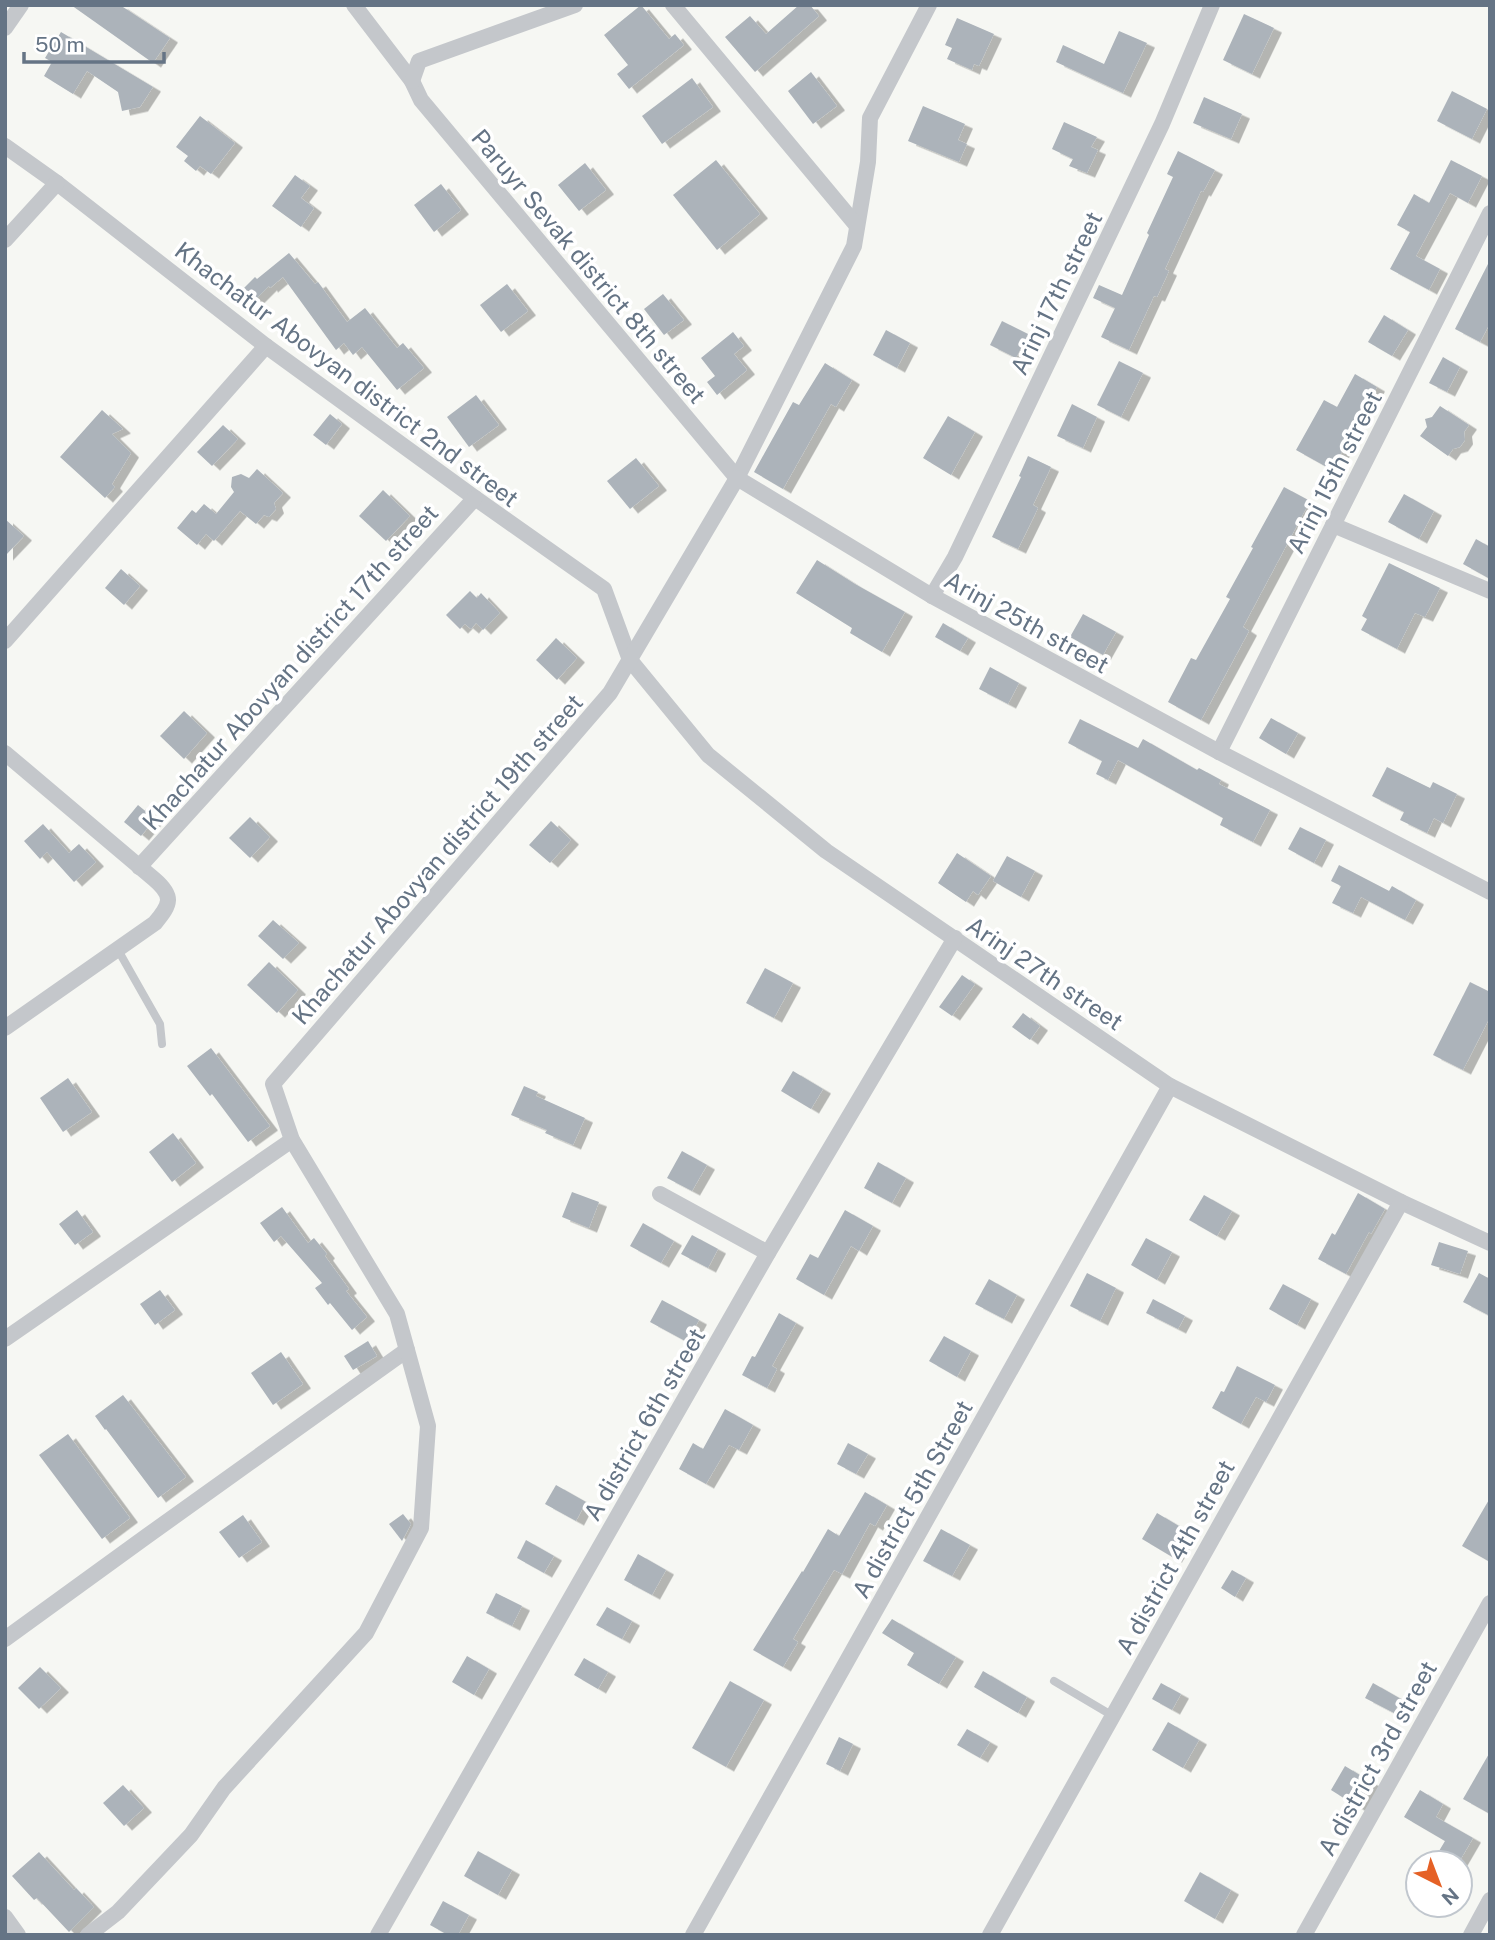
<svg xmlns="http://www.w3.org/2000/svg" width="1495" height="1940" font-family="'Public Sans',sans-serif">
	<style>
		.building { fill: #acb3ba; filter: url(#shadow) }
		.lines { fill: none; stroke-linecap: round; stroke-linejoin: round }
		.lane { stroke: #c4c7cb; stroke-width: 8 }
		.street { stroke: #c4c7cb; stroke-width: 16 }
		.labels { text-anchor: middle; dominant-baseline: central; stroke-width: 7; stroke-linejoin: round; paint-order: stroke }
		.street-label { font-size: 24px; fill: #657485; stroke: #fff }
	</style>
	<defs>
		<filter id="shadow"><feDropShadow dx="8" dy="4.5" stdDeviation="0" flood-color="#0004"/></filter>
	</defs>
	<rect width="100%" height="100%" fill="#f6f7f3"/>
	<g class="building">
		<polygon points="71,5 120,5 170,38 153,63"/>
		<polygon points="641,5 669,39 675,34 684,45 629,89 617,74 628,65 604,35"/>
		<polygon points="799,5 810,5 819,16 755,72 725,37 750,16 766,34"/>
		<polygon points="1244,14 1274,28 1252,74 1223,60"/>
		<polygon points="957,18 994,34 979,66 974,64 972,70 947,59 952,48 945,45"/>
		<polygon points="1119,31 1147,43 1123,93 1056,62 1063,45 1104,64"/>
		<polygon points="61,32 153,87 140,107 122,111 118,92 87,71 73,94 44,76 52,62 45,58"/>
		<polygon points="811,72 837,106 813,124 788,91"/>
		<polygon points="692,78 713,107 662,144 642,116"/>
		<polygon points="1452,91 1487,109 1472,139 1437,121"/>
		<polygon points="1204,97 1242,114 1231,139 1193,123"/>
		<polygon points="923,106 965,124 958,140 967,144 959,162 908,141"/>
		<polygon points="200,116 235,143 211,174 200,166 196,171 184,161 188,156 176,147"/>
		<polygon points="1064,122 1097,137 1091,147 1098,150 1087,173 1069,166 1073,159 1052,149"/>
		<polygon points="1178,151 1215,170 1203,192 1201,191 1165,269 1169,271 1157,297 1154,296 1129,350 1101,337 1115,308 1093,298 1099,285 1122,295 1149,235 1147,233 1173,177 1167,174"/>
		<polygon points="716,160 760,214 717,250 673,195"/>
		<polygon points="1451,160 1482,176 1468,203 1450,193 1416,256 1440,269 1429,290 1390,269 1410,232 1397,225 1414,194 1429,203"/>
		<polygon points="585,163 606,190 579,211 558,185"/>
		<polygon points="295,175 310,186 301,198 314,208 301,227 272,206"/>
		<polygon points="441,184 461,210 434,232 414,205"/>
		<polygon points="289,253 315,284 318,282 347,322 365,308 397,348 403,343 424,368 397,390 362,347 353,355 344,343 336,350 283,277 270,288 269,286 248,307 236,296 255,277 257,279"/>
		<polygon points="1490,260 1490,323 1480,342 1455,329"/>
		<polygon points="507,284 528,311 501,332 480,305"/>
		<polygon points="663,294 684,320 664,335 644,309"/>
		<polygon points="1384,315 1408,330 1392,356 1368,342"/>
		<polygon points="1002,321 1028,334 1016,358 990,345"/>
		<polygon points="886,330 910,343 897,368 873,355"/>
		<polygon points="733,332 744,346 734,354 747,370 717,395 707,382 715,376 701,358"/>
		<polygon points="1443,357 1460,367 1447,392 1429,383"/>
		<polygon points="1119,361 1143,373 1121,417 1097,405"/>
		<polygon points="825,363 852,380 836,407 831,404 783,489 754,472 793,402 799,405"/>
		<polygon points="1355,374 1377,387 1332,470 1296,450 1324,400 1337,407"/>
		<polygon points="476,395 499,425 469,447 447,417"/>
		<polygon points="1072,404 1097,417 1083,448 1057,436"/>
		<polygon points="1440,406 1469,425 1464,432 1465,440 1460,447 1453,449 1448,456 1420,436 1427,427 1425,419 1432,417"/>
		<polygon points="102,410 123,429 112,434 131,453 112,484 115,487 105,498 60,457"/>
		<polygon points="330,414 342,424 326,445 313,435"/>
		<polygon points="948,416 975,432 951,475 923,458"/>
		<polygon points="223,425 238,439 212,466 197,452"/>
		<polygon points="1028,456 1051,467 1033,505 1038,508 1018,549 992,537 1021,477 1019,476"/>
		<polygon points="636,458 659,486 630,509 607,481"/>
		<polygon points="257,469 283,493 274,503 276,509 269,517 264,515 256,524 240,511 214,541 206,534 197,545 177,528 192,510 196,513 204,504 216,514 234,492 231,487 232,477 241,474 249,478"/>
		<polygon points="1284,487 1310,501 1243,627 1249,631 1201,720 1168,702 1191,658 1196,660 1230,599 1226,597 1253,548 1251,547"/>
		<polygon points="383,490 410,516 386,541 359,516"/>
		<polygon points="1404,494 1434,511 1419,539 1388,522"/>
		<polygon points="5,519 24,536 5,556"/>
		<polygon points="1476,539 1490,547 1490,579 1463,564"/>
		<polygon points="817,560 855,584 905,612 882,652 850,633 852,628 796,593"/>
		<polygon points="1389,563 1440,588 1425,617 1415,613 1397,649 1361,630 1367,619 1362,616"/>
		<polygon points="121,569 140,586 124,605 105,588"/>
		<polygon points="470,591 477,598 481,593 500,613 483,630 476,623 471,629 465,624 460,629 446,615"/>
		<polygon points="1083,614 1116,632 1103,655 1070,637"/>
		<polygon points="943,623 968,638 960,651 935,637"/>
		<polygon points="556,638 577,658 557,680 536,660"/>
		<polygon points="990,667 1019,683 1008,704 979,689"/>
		<polygon points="184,711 207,733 184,759 160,736"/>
		<polygon points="1271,718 1298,733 1286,754 1259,738"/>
		<polygon points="1080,719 1138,748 1143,739 1197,770 1199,768 1221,780 1219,784 1270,810 1253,842 1220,825 1223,818 1118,760 1108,780 1096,774 1102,761 1068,743"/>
		<polygon points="1387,767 1430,788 1433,782 1457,794 1443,823 1434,818 1427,833 1400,820 1404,812 1372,796"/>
		<polygon points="138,805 155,819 141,836 124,822"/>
		<polygon points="250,817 270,837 250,858 229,838"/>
		<polygon points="551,821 571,840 550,863 529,845"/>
		<polygon points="43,824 69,853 79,844 96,862 74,882 47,852 40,859 24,841"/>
		<polygon points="1300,827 1326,840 1314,863 1288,849"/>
		<polygon points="957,853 991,876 978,895 973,891 966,902 938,883"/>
		<polygon points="1007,856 1035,871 1021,897 993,881"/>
		<polygon points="1339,865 1389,891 1392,886 1416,900 1405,920 1361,897 1353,913 1332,903 1341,886 1331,881"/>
		<polygon points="273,920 299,943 283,959 258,936"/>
		<polygon points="269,962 298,990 277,1013 247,985"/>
		<polygon points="765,968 793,983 774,1018 746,1003"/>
		<polygon points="962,975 975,984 952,1016 939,1007"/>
		<polygon points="1470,982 1490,992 1490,1017 1463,1070 1433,1055"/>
		<polygon points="1023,1013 1040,1026 1030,1040 1012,1027"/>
		<polygon points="211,1048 270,1126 248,1142 212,1094 210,1096 187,1066"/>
		<polygon points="793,1071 823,1089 811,1109 781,1091"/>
		<polygon points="68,1078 92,1112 63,1132 40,1098"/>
		<polygon points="524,1086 538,1092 536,1096 585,1118 573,1145 545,1133 547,1130 511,1115"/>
		<polygon points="173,1133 196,1163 172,1182 149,1152"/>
		<polygon points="682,1151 707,1165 692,1191 667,1178"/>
		<polygon points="878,1162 906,1178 892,1203 864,1188"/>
		<polygon points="572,1192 599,1202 589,1228 562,1217"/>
		<polygon points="1358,1193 1385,1209 1371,1234 1369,1232 1346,1274 1318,1259 1332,1233 1335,1235"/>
		<polygon points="1204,1195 1232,1211 1217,1236 1189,1220"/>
		<polygon points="282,1207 308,1243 314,1238 327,1254 325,1256 349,1289 346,1291 367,1317 352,1330 330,1303 328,1305 315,1288 322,1283 281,1236 274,1242 260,1223"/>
		<polygon points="77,1210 93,1232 75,1245 59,1224"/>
		<polygon points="845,1210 873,1226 859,1251 851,1246 824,1295 796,1279 810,1254 818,1258"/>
		<polygon points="643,1223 674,1241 661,1263 630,1246"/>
		<polygon points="692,1235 718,1249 708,1268 681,1254"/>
		<polygon points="1146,1238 1172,1252 1157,1280 1131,1265"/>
		<polygon points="1439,1242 1468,1251 1460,1274 1431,1265"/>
		<polygon points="1087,1273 1116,1288 1100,1321 1070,1306"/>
		<polygon points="1479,1273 1490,1279 1490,1316 1463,1302"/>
		<polygon points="989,1279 1017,1295 1004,1319 975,1304"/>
		<polygon points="1283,1284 1311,1299 1297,1325 1269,1309"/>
		<polygon points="160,1290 175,1310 155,1325 140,1304"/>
		<polygon points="1153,1299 1185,1316 1178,1329 1146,1313"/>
		<polygon points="662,1300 699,1320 687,1342 650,1322"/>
		<polygon points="779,1313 796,1323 772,1366 777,1369 767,1388 742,1375 752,1356 755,1357"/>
		<polygon points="944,1336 971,1351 957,1377 929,1361"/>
		<polygon points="368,1341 377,1356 353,1370 344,1356"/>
		<polygon points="281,1352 303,1384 273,1405 251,1373"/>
		<polygon points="1237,1366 1275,1385 1266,1402 1256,1397 1241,1424 1212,1408 1221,1391 1224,1392"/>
		<polygon points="123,1395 186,1477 158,1498 106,1429 105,1430 95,1416"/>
		<polygon points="725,1409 753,1425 739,1450 729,1445 706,1484 679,1469 693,1443 703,1449"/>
		<polygon points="68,1434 130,1518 102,1539 39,1455"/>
		<polygon points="848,1443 868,1454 856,1474 837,1464"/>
		<polygon points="556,1485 586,1502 576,1521 545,1504"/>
		<polygon points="865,1492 887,1505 875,1526 870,1523 842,1574 834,1570 793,1639 798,1642 783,1667 753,1650 802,1571 803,1572 828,1529 839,1536"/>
		<polygon points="1490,1498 1490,1562 1462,1546"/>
		<polygon points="1157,1513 1189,1532 1174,1558 1142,1539"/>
		<polygon points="403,1514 411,1524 402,1541 389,1524"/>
		<polygon points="243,1515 262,1542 239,1558 219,1532"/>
		<polygon points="941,1529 970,1545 952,1576 923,1561"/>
		<polygon points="526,1540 554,1556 544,1573 517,1558"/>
		<polygon points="638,1554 666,1570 652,1595 624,1580"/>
		<polygon points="1232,1570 1246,1578 1235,1597 1221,1588"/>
		<polygon points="496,1593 522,1606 512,1626 486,1613"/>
		<polygon points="607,1607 632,1621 622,1639 596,1625"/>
		<polygon points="892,1619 956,1657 939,1684 907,1665 914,1653 882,1633"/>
		<polygon points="467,1656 489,1669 474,1695 452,1682"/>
		<polygon points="584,1658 608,1672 598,1689 574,1675"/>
		<polygon points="40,1667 61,1688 39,1709 18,1688"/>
		<polygon points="983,1671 1027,1697 1018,1713 974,1687"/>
		<polygon points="730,1681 764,1700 726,1767 692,1748"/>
		<polygon points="1161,1683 1181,1694 1172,1710 1152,1699"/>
		<polygon points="1373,1683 1401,1699 1394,1713 1365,1698"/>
		<polygon points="1168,1722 1199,1740 1183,1768 1152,1750"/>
		<polygon points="967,1729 990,1742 980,1758 957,1745"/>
		<polygon points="839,1737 853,1744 840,1771 826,1764"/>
		<polygon points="1490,1752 1490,1814 1463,1799"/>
		<polygon points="1345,1766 1373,1783 1358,1807 1331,1790"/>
		<polygon points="123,1785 144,1808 124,1826 103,1803"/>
		<polygon points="1420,1790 1443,1804 1436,1817 1473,1838 1459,1862 1439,1851 1445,1841 1404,1817"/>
		<polygon points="478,1851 512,1870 498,1895 464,1876"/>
		<polygon points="39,1852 74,1890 76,1888 94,1907 69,1932 37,1898 34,1900 12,1876"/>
		<polygon points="1200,1872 1231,1890 1215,1919 1184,1901"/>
		<polygon points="443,1901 469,1915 458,1935 448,1935 430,1925"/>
	</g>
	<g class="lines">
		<g class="lane">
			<polyline points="118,950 160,1024 162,1044"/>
			<polyline points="1054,1681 1113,1716"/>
		</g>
		<g class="street">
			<polyline points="354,5 412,81 421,100 737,478 854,246 868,162 870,118 929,5"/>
			<polyline points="673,5 857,226"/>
			<polyline points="5,28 21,5"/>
			<polyline points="412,81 419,61 575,5"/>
			<polyline points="5,146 57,183 266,346 475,498 604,589 630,660 708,755 826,851 1170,1086 1401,1202 1490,1243"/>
			<polyline points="5,240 57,183"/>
			<polyline points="1333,525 1490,591"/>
			<polyline points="932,596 955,557 1162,124 1212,5"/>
			<polyline points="5,641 266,346"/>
			<polyline points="1219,752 1490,213"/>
			<path d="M5,753L154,879C174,896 171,904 155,923L5,1028"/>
			<polyline points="139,867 475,498"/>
			<polyline points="660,1194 768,1253"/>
			<polyline points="5,1339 292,1140"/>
			<polyline points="5,1639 147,1536 407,1350"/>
			<polyline points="5,1917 18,1935"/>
			<polyline points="88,1935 118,1912 191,1835 224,1788 366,1633 421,1528 428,1426 397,1314 292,1140 273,1084 610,693 737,478 932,596 1219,752 1490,892"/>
			<polyline points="378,1935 768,1253 955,938"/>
			<polyline points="693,1935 1170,1086"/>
			<polyline points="990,1935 1401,1202"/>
			<polyline points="1304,1935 1490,1603"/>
			<polyline points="1471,1935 1490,1900"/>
		</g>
	</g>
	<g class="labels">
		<g class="street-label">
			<text transform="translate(589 266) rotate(50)">Paruyr Sevak district 8th street</text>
			<text transform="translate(1056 293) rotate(-64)">Arinj 17th street</text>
			<text transform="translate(347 374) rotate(37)">Khachatur Abovyan district 2nd street</text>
			<text transform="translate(1334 472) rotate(-63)">Arinj 15th street</text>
			<text transform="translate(1027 622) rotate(29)">Arinj 25th street</text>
			<text transform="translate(290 667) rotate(-48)">Khachatur Abovyan district 17th street</text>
			<text transform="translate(437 859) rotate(-49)">Khachatur Abovyan district 19th street</text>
			<text transform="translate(1045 973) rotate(34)">Arinj 27th street</text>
			<text transform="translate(644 1424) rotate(-60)">A district 6th street</text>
			<text transform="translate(912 1499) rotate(-61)">A district 5th Street</text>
			<text transform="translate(1175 1557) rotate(-61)">A district 4th street</text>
			<text transform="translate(1377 1758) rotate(-61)">A district 3rd street</text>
		</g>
	</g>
	<rect width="1495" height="1940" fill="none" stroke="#657485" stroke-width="14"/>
	<g transform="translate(1439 1884) rotate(138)"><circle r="33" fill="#ffffff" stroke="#c1c7ce" stroke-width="2"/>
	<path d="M0-5L12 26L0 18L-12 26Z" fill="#e56126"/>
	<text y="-10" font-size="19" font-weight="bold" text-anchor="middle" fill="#657485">N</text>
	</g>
	<path d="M24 52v10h140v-10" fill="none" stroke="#657485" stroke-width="3.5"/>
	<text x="35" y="52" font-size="21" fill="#657485" stroke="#ffffff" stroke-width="5" paint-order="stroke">50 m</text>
</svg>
